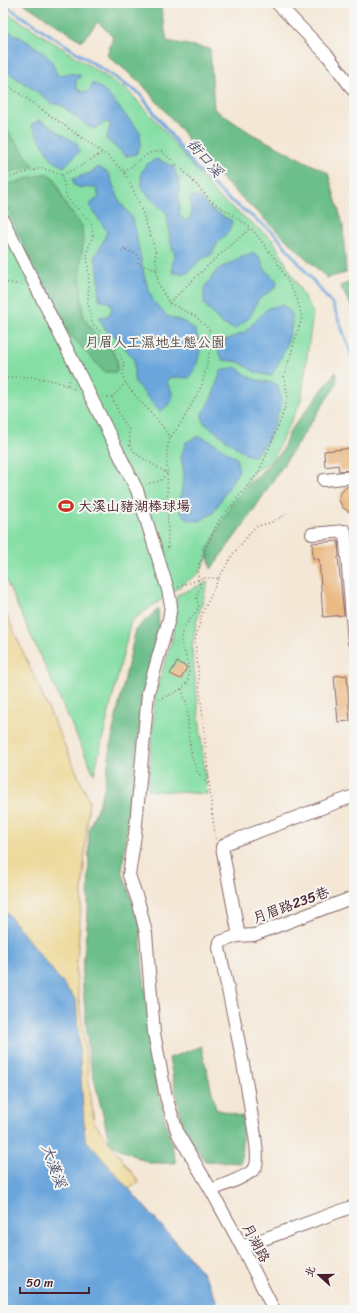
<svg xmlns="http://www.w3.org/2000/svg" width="357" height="1313" font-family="Sriracha,'LXGW WenKai TC',sans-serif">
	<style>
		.green { fill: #85dfa5; stroke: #687f68 }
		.forest { fill: #6cbe8a; stroke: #5b6e5a }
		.sand { fill: #eeda9e; stroke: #9c7c64 }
		.water { fill: #6aa6db; stroke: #5a6283 }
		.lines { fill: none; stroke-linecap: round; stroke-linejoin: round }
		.stream { stroke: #6aa6db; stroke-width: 3 }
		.building { fill: #eab984 }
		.minor-casing { stroke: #866567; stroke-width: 14 }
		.path { stroke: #866567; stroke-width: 1.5; stroke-dasharray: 1 3; stroke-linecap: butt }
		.minor { stroke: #fff; stroke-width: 12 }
		.labels { text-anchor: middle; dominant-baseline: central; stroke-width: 4; stroke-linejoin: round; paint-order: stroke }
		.park-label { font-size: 14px; fill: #594f4a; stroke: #f6f6f2 }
		.poi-label { font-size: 14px; fill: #4a1f2b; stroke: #f6f6f2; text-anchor: start }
		.street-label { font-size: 14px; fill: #4a1f2b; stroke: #f6f6f2 }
		.water-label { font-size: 15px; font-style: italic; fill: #575571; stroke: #f6f6f2 }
	</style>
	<rect width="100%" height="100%" fill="#f6f6f2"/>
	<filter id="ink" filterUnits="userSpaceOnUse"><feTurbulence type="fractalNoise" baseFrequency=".025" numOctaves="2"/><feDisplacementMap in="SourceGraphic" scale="8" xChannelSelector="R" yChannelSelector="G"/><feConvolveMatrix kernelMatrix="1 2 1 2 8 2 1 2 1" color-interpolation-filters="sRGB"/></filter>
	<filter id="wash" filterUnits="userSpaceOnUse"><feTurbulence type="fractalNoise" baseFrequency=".012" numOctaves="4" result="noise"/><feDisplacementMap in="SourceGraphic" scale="16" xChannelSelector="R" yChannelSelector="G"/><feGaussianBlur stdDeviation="0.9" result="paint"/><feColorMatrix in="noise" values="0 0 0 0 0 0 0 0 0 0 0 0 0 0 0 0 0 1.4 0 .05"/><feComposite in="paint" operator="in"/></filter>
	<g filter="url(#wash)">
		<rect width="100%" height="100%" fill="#f4e7d6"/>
		<g class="green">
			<polygon points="3,10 127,90 152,116 215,194 273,240 313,313 301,401 272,460 255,472 199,573 131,621 94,774 3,574"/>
			<polygon points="208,582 196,624 192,648 207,794 148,790 155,694 172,640 177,595"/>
		</g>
		<g class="forest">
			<polygon points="23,3 160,3 167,41 210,49 214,109 252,134 328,173 343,225 346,273 327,278 207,165 181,130 142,84 107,55 113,37 98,22 82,41"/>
			<polygon points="3,120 8,131 34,166 3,174"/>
			<polygon points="46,173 55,179 65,204 82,226 83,243 80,268 81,293 83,317 99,339 112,350 117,359 117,372 104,372 60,323 3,199 3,186"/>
			<polygon points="354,281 354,311 340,286"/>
			<polygon points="336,372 336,385 245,523 211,569 207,551 233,501 282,451 290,431"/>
			<polygon points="158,609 159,629 145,680 122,871 140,924 142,960 154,1074 176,1163 149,1163 110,1144 89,1058 82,975 88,915 89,829 104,790 113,731 136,629"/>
			<polygon points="201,1046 216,1109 243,1117 241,1163 205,1161 183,1128 169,1058"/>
		</g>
		<polygon class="sand" points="3,607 89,800 76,973 94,1122 139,1182 3,1275"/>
		<g class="water">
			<path d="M3,28C19,37 37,45 50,59C54,64 54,71 59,76C66,73 74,73 81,76L76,80V87L82,92H89L93,83L104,90L140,132L141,144L136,154L126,156L106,139L110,127L109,122L103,123L95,129L86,125L61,105L50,103L43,96L3,69Z"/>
			<path d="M39,120C53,126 63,137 77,143L79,152L64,167L52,160L31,125Z"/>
			<polygon points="156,159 173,166 179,181 179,214 185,221 191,217 190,197 199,196 210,209 232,221 230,231 219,241 211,255 201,259 188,273 173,273 172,266 175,255 170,241 168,221 166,212 153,201 142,188 141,173 146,165"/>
			<polygon points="99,167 109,174 120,202 133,219 144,275 153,301 167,316 184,322 195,330 201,347 196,367 189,378 170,377 167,383 172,392 172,401 160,412 134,381 134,359 116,337 105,329 99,317 108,316 112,310 110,303 99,299 99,278 95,256 104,240 107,231 89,205 99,197 96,187 80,188 74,185 73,179 90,173"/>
			<polygon points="251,253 259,256 266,271 277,281 276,287 258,300 250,317 235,329 222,324 204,304 204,288 218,269"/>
			<path d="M283,305L292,314C293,336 282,358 271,376L255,372L239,362L223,360L218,353L221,342L245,332L268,308Z"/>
			<polygon points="235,367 253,379 277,384 282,402 268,440 254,456 245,454 203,422 202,414 212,397 221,371"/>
			<polygon points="199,436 214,443 236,458 239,470 213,513 200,521 189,520 181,513 180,501 184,473 181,457 186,442"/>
			<polygon points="3,908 76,1000 85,1139 201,1271 210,1285 220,1310 3,1310"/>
		</g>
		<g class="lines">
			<polyline class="stream" points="3,4 140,94 196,168 225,196 275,234 333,305 354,361"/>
		</g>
		<g id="blocks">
			<g class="building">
				<polygon points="354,448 354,470 339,471 338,465 325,467 324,451"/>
				<polygon points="354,485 354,515 342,507 339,499 341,493 346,487"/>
				<polygon points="338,541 339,557 338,557 344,615 323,617 319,559 313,559 312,543"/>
				<polygon points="177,662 187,667 181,679 170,674"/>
				<polygon points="347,675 350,721 338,722 334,676"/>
			</g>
		</g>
	</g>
	<g filter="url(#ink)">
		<use href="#blocks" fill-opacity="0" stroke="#866567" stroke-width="1"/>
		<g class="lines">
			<defs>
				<g id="minor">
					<polyline points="277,3 328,56 354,91"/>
					<polyline points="3,220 137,490 168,590 171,605 169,619 148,693 135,835 129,875 139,904 146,933 154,1033 166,1097 178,1134 211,1190 242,1247 274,1310"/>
					<polyline points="324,480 354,477"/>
					<polyline points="312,534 345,531 354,642"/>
					<polyline points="237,936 238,931 222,847 227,843 354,796"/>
					<path d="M211,1190C221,1186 253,1175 256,1166C259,1155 254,1129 252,1118C244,1060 231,1004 219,948L220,942L237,936L254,935L354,897"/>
					<polyline points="242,1247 354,1206"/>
				</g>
			</defs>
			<use href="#minor" class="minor-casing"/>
			<g class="path">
				<polyline points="3,82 109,157 124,172 138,200 155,249 158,283 169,303 195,316 209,329 212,341 202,385 182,422 170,438 167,449 168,551"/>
				<path d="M124,172L149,153L161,151L183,170L211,201L230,213L251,228L276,260L297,299L302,317L284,377L288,398L281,419L259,472L219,520L199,564L198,579L201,586C196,594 196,599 199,607C193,617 181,627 181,640C181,645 185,652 186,658C196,685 181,691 159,699"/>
				<polyline points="62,175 81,166 102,153"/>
				<polyline points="3,179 42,168 62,175 67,198 91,223 93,235 87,252 89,284 88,303 92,323 119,353 124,364 123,378 129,388 163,427 170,438"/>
				<circle cx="124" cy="250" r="2"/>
				<polyline points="126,250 138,255 138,264 157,270"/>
				<polyline points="3,282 23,285"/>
				<polyline points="169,303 219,255 250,229"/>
				<path d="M3,379C23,373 56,379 74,389"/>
				<polyline points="68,385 70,377"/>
				<polyline points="103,397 112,397 126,383"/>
				<polyline points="112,397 121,418 129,430 130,445 136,454 167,473 160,481 146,484"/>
				<polyline points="219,578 233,554 255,527 272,522 287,514"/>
				<polyline points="178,587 203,578 219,578 202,614 195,641 213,821 216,839"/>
				<polyline points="182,689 187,706 189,740 192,758 198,773 210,786"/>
			</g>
			<use href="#minor" class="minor"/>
		</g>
	</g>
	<defs>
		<symbol id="stadium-bare" viewBox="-9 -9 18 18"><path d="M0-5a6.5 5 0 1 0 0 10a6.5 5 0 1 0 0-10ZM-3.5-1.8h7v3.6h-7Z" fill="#c8321e" stroke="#f6f6f2" stroke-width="2.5" paint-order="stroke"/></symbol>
	</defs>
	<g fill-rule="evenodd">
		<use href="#stadium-bare" x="55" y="495" width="22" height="22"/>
	</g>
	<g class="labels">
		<g class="park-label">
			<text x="155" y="342">月眉人工濕地生態公園</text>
		</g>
		<g class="poi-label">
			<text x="78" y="506">大溪山豬湖棒球場</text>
		</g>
		<g class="street-label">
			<text transform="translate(291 905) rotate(-20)">月眉路235巷</text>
			<text transform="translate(256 1243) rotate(62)">月湖路</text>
		</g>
		<g class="water-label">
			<text transform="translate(205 158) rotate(48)">街口溪</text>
			<text transform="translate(54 1166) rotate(70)">大漢溪</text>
		</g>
	</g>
	<rect width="357" height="1313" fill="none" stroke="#f6f6f2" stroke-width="16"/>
	<g transform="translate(319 1275) rotate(291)" stroke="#f6f6f2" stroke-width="3" paint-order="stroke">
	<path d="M0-3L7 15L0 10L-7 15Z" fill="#4a1f2b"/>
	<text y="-6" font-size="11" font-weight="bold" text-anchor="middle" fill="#4a1f2b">北</text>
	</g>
	<path d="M20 1287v6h69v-6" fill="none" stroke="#4a1f2b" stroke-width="2"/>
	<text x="26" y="1287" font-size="12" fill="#4a1f2b" stroke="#f6f6f2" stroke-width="3" paint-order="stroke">50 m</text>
</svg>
